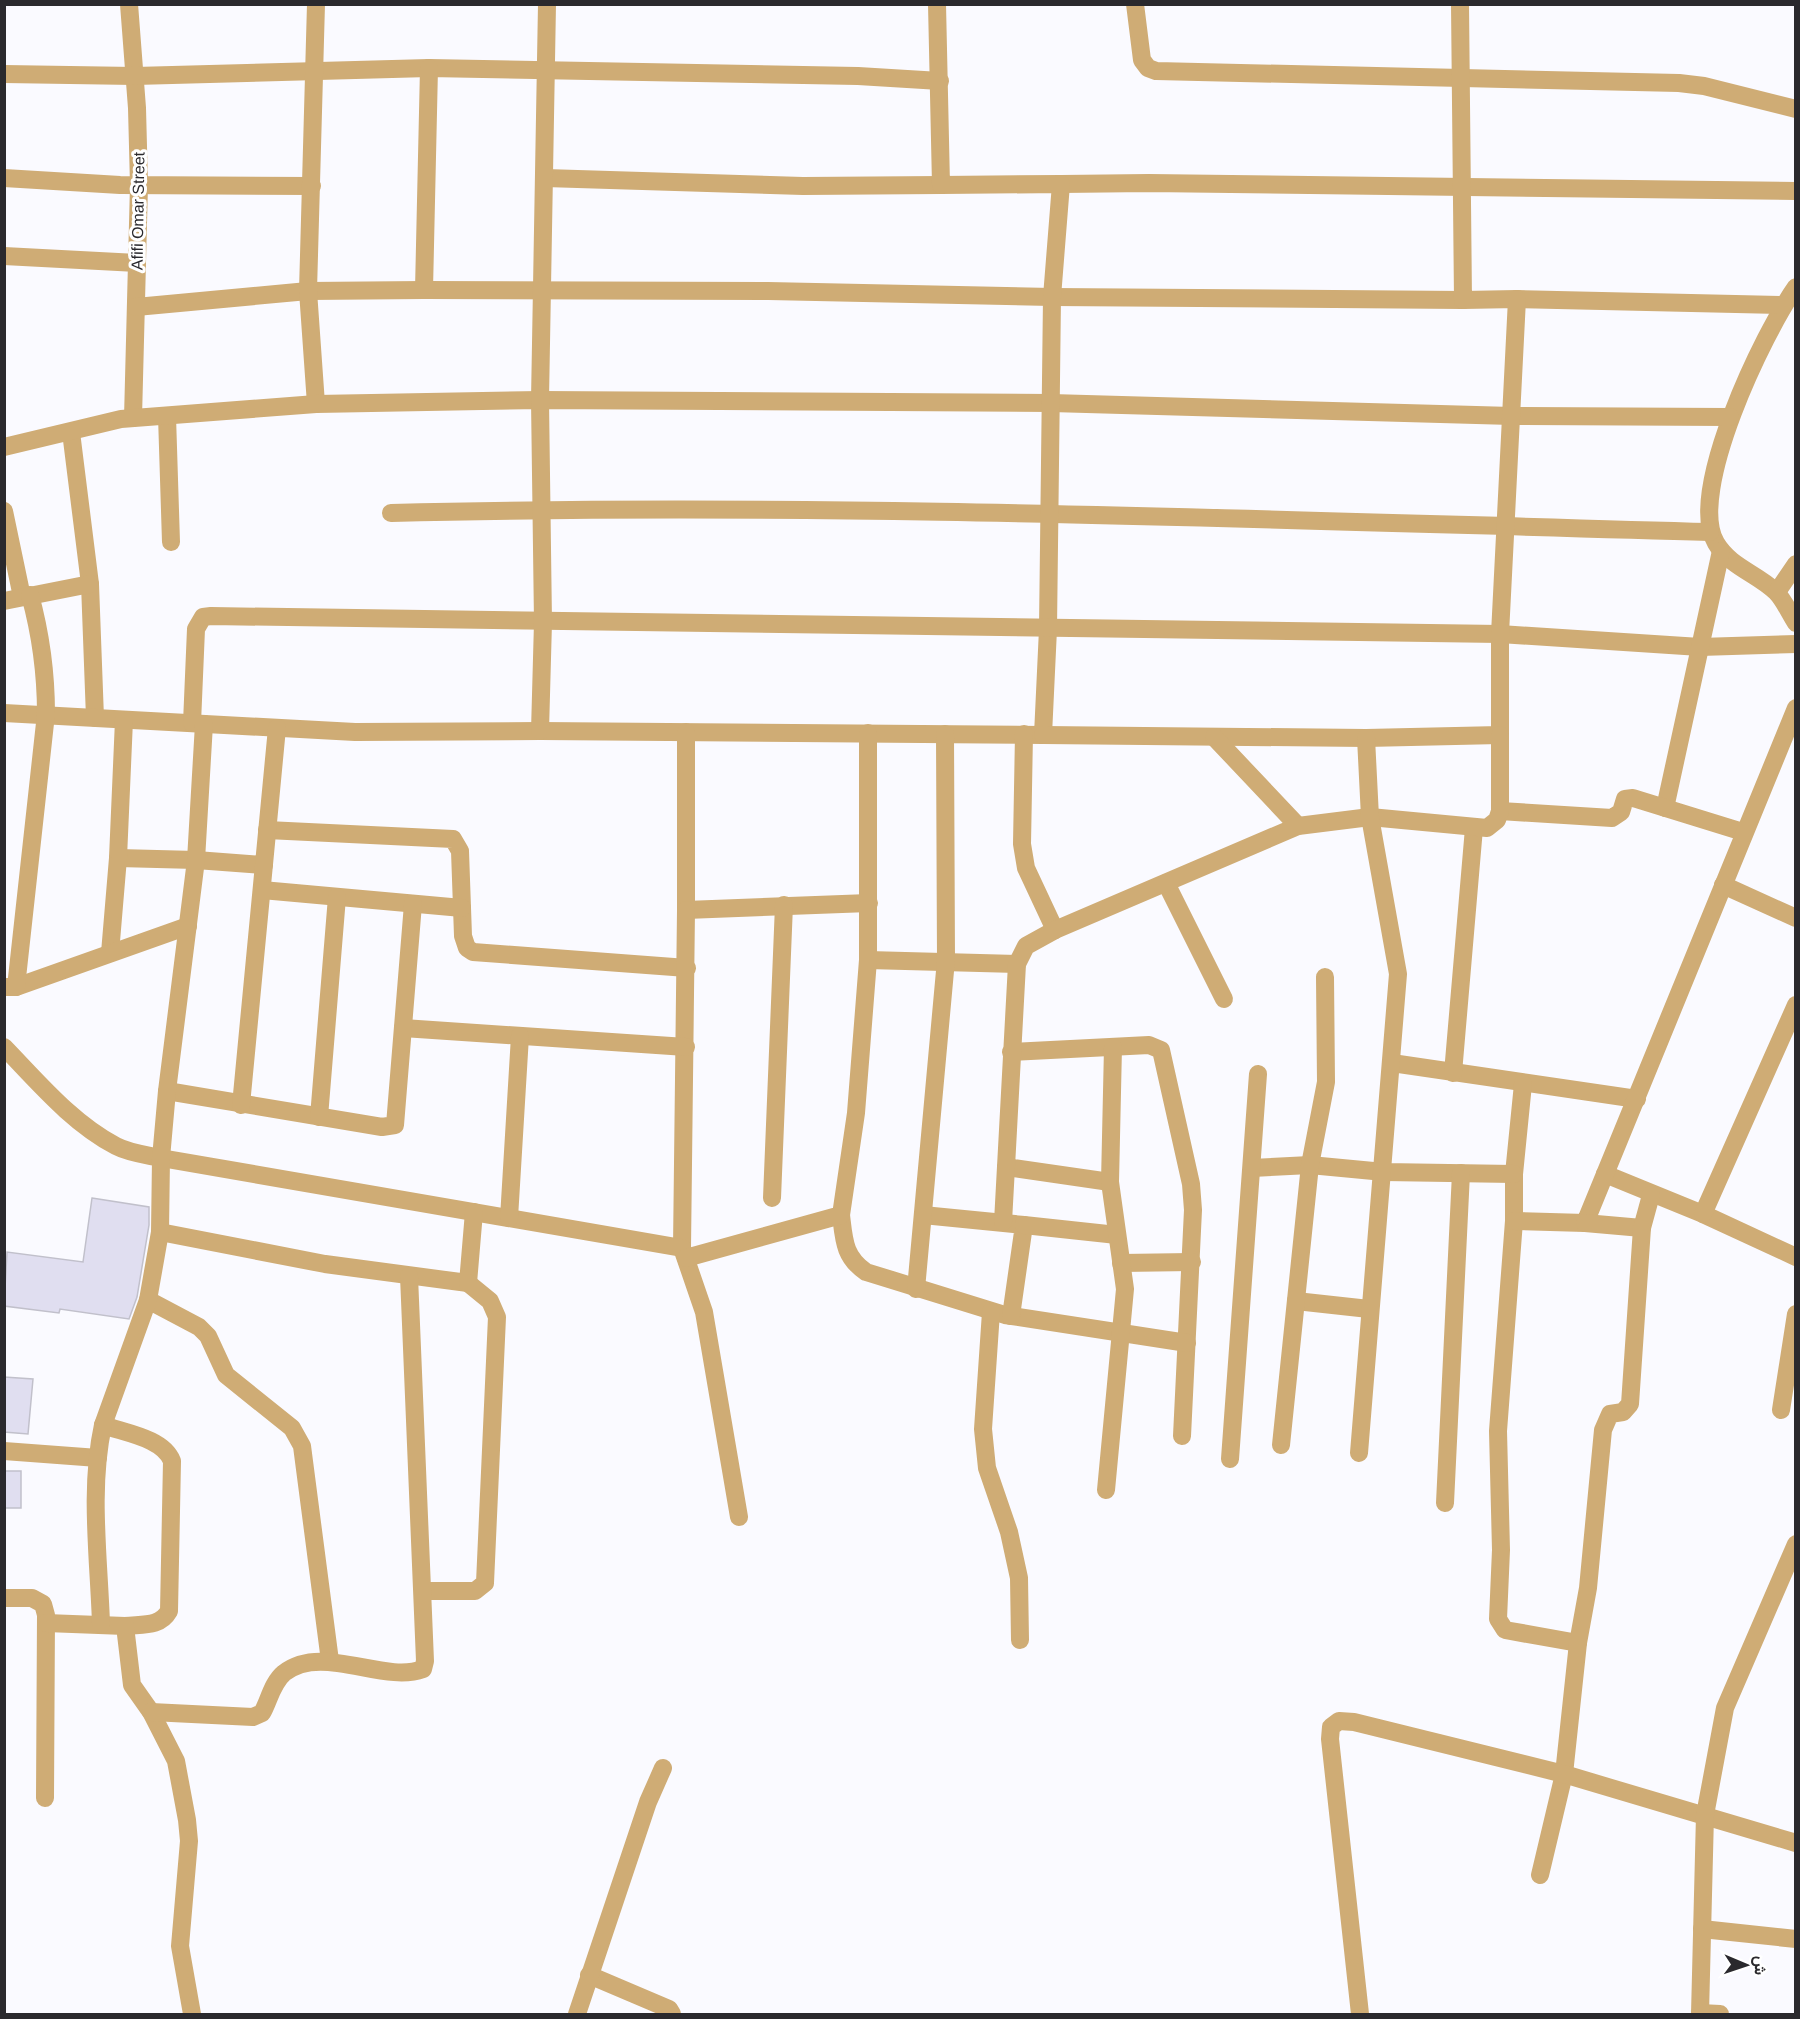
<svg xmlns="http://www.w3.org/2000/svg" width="1800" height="2019" font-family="Arial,Vazirmatn,sans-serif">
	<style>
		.building { fill: #e0def0; stroke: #c1c0cb; stroke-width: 1.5 }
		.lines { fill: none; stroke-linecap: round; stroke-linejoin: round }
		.minor { stroke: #cfac75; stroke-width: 18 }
		.labels { text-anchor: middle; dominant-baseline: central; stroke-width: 6; stroke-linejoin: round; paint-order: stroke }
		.street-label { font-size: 16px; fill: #2a292d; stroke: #fff }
	</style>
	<rect width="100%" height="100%" fill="#fafaff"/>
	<g class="building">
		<polygon points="92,1198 149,1207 149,1225 137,1297 129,1319 60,1309 59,1313 4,1306 7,1252 83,1262"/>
		<polygon points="4,1377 33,1379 28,1434 4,1432"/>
		<rect x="4" y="1471" width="17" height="37"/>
	</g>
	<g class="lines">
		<g class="minor">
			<polyline points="129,4 137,108 139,185 133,418"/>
			<polyline points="1135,4 1142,60 1148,68 1156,71 1679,83 1704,86 1796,109"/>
			<polyline points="4,74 135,76 429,68 858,76 940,81"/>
			<polyline points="4,178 120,185 312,186"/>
			<polyline points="545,178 803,186 941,185"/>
			<polyline points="1061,184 1149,183 1796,191"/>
			<polyline points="4,256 137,263"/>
			<path d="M1796,287C1764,332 1686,493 1716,543C1730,567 1758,574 1776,592C1784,600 1790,614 1796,623"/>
			<polyline points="424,290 429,68"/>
			<polyline points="1517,299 1783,305"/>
			<polyline points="136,307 308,291 424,290 768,291 1052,297 1463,300"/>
			<polyline points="316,404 308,291 316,4"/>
			<polyline points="167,416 171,542"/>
			<polyline points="71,432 90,584 95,718"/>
			<polyline points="4,447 121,419 316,404 540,400 1051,403 1512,416 1730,417"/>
			<polyline points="4,511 22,597"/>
			<path d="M391,513C829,502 1272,520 1710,532"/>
			<polyline points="1777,592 1796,564"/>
			<polyline points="4,601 90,584"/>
			<polyline points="4,713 355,732 540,731 1043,735 1048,629 1052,297 1061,184 941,185 937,4"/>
			<polyline points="192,723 196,629 203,617 211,616 1500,634 1700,647 1796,644"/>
			<polyline points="540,731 543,622 540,400 547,4"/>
			<polyline points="686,732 686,910 869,903"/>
			<polyline points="1024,734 1022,844 1026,868 1055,930"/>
			<polyline points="1043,735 1366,738 1500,735 1500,634 1517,299 1463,300 1460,4"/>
			<polyline points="1214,737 1298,826"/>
			<polyline points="1665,808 1721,551"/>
			<polyline points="1500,811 1612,818 1621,812 1625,799 1633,798 1743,832"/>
			<polyline points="267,830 453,839 460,851 463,936 467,948 473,952 687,968"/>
			<polyline points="118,858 196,860 264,865"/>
			<polyline points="1166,883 1224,999"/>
			<polyline points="1723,885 1796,918"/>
			<polyline points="262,890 462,908"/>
			<polyline points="686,910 682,1248 704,1312 739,1517"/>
			<polyline points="110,953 118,858 124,720"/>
			<polyline points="868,960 1017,964"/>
			<polyline points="5,987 16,987 188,926"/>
			<path d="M16,987L46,714C46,673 41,635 30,595"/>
			<polyline points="403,1028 686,1047"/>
			<path d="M4,1047C38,1082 72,1123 116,1146C129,1153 147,1155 161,1158L682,1248"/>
			<polyline points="1011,1052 1149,1045 1161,1050 1191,1184 1193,1210 1182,1436"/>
			<polyline points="1392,1063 1637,1099"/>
			<polyline points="1453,1073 1474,828"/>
			<polyline points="1523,1084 1514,1174 1514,1221 1498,1431 1501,1550 1498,1619 1505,1630 1578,1643"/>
			<polyline points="167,1091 382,1127 395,1125 413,904"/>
			<polyline points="241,1105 277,728"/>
			<polyline points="319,1117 337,897"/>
			<polyline points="1006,1167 1110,1182"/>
			<polyline points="1252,1168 1310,1165 1384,1172 1514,1174"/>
			<polyline points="1605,1174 1703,1214 1796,1257"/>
			<polyline points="772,1198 784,905"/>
			<polyline points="1703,1214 1796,1005"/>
			<path d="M841,1215C844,1240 844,1257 866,1272L1005,1315L1187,1343"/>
			<polyline points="923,1215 1024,1225 1011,1316"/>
			<polyline points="509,1218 520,1036"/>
			<polyline points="1514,1221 1585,1223 1796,708"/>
			<polyline points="1003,1222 1017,964 1026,946 1055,930 1298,826 1370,817 1487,828 1497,820 1500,811 1500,735"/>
			<polyline points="1585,1223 1642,1228"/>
			<polyline points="1024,1225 1117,1235"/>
			<polyline points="160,1232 325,1264 468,1283 474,1212"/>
			<polyline points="686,1258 841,1215 856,1113 868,960 868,733"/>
			<polyline points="1121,1263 1192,1262"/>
			<polyline points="916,1289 946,960 945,734"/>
			<polyline points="148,1300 199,1327 208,1336 226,1375 292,1428 302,1446 330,1661"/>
			<polyline points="1296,1301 1369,1309"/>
			<polyline points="991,1312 983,1429 987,1468 1009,1532 1019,1578 1020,1640"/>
			<polyline points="1781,1410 1796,1314"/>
			<path d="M103,1425C125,1433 163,1438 172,1461L169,1611C160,1627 143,1624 125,1626"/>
			<polyline points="1281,1445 1310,1165 1326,1082 1325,977"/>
			<polyline points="4,1451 98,1458"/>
			<polyline points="1359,1453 1398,974 1370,817 1366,738"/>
			<polyline points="1230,1459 1258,1074"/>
			<polyline points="1106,1490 1125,1289 1110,1182 1113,1047"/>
			<polyline points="1445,1503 1461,1173"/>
			<polyline points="423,1591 475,1591 485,1583 497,1317 490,1301 468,1283"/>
			<polyline points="4,1598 32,1598 43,1604 46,1615 45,1798"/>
			<polyline points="46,1623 125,1626 132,1685 151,1712 176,1761 187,1820 189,1841 180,1946 192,2014"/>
			<path d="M101,1624C99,1560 89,1489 103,1425L148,1300L160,1232L161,1158L167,1091L196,860L204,724"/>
			<path d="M151,1712L253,1717L262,1713C269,1701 272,1683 284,1673C322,1643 383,1684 423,1669L425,1661L409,1276"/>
			<polyline points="1540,1875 1564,1774 1578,1643 1588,1588 1603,1430 1610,1414 1623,1412 1630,1404 1642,1228 1651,1195"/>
			<polyline points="1702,1929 1796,1939"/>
			<polyline points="589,1975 669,2009 672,2014"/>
			<polyline points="1700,2013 1720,2014"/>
			<polyline points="577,2014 648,1802 663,1768"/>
			<polyline points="1360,2014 1330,1739 1331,1727 1339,1721 1354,1722 1564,1774 1796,1843"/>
			<polyline points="1700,2014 1705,1815 1725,1708 1796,1544"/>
		</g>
	</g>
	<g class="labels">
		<g class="street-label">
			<text transform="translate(138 211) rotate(-89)">Afifi Omar Street</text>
		</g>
	</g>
	<rect width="1800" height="2019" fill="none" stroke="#2a292d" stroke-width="12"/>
	<g transform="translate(1746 1965) rotate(92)" stroke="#ffffff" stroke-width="4.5" paint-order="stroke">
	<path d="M0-4.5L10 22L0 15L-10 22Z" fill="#2a292d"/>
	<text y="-9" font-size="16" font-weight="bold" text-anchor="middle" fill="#2a292d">ش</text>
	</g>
</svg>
